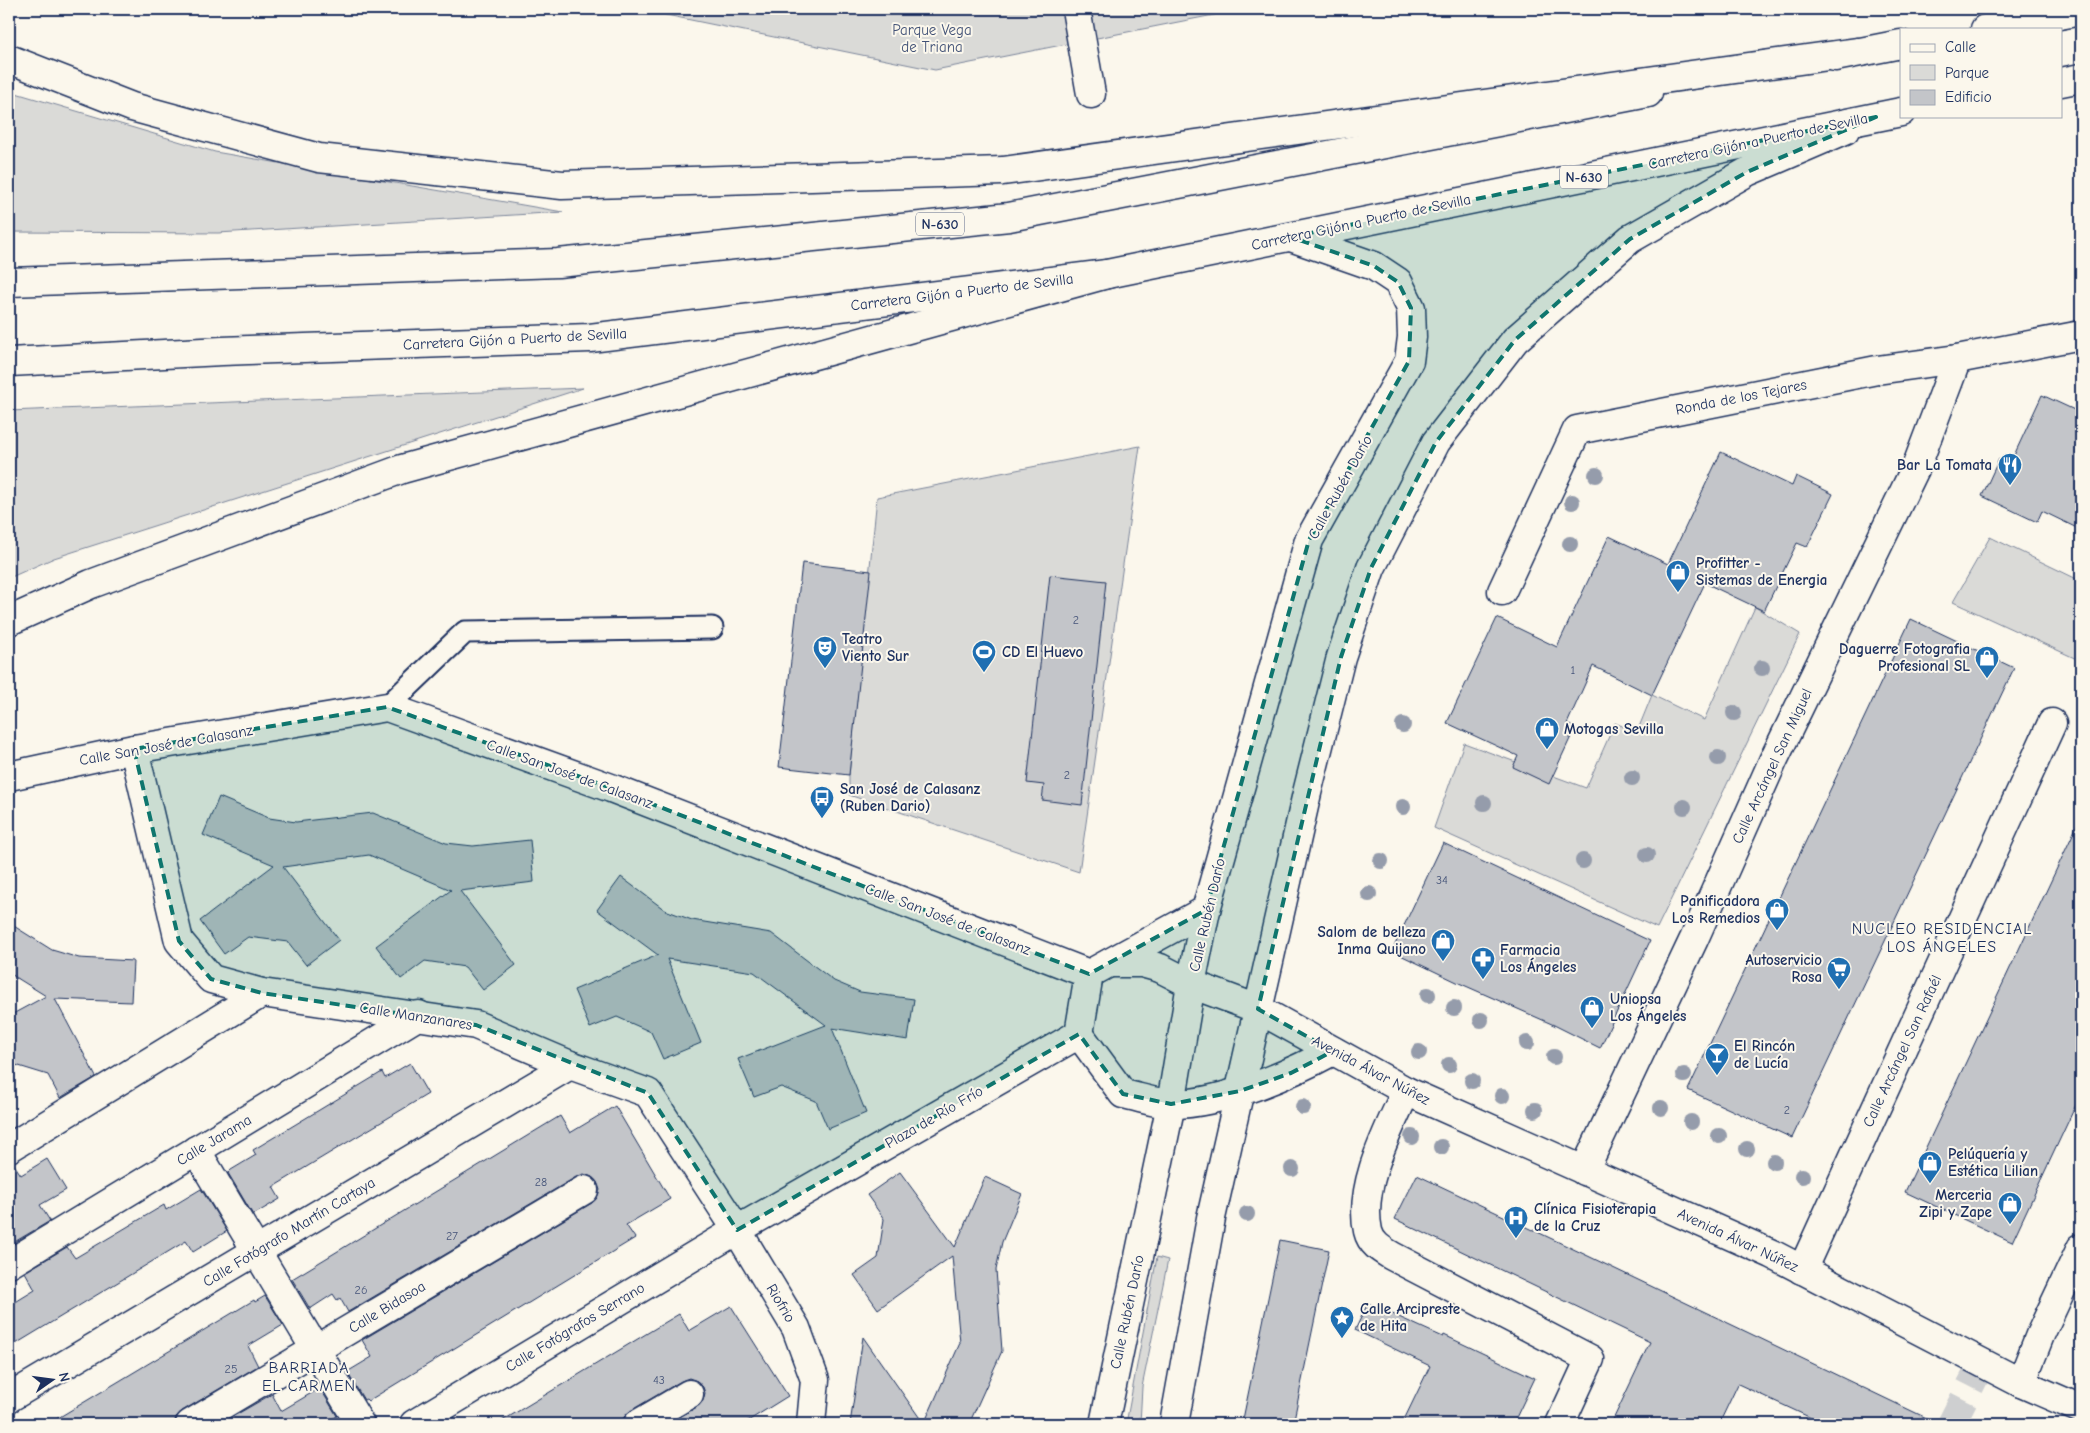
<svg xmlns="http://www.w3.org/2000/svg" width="2090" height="1433" font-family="'Comic Neue',sans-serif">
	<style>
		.green { fill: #dadad7; stroke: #7a849a }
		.building { fill: #c3c5c9; stroke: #1b2f5e }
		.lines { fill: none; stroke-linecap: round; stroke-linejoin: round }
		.pedestrian-tunnel { stroke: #cecfd0; stroke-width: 28; stroke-dasharray: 28 14; stroke-linecap: butt }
		.service-casing { stroke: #1b2f5e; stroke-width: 25 }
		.pedestrian-casing { stroke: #1b2f5e; stroke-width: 31 }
		.minor-casing { stroke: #1b2f5e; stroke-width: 31 }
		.tertiary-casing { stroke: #1b2f5e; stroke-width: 31 }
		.primary-casing { stroke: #1b2f5e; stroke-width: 31 }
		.trunk-casing { stroke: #1b2f5e; stroke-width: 31 }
		.motorway-casing { stroke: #1b2f5e; stroke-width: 31 }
		.service { stroke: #fbf7ec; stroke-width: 21 }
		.pedestrian { stroke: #fbf7ec; stroke-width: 28 }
		.minor { stroke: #fbf7ec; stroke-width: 28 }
		.tertiary { stroke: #fbf7ec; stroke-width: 28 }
		.primary { stroke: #fbf7ec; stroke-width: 28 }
		.trunk { stroke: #fbf7ec; stroke-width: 28 }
		.motorway { stroke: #fbf7ec; stroke-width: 28 }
		.tree { fill: #959cab }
		.marked { fill: #0f766e; fill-opacity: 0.2; stroke: #0f766e; stroke-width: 4; stroke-dasharray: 10 6; stroke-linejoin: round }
		.labels { text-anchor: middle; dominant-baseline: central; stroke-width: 4; stroke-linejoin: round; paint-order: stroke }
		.number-label { font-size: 12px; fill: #455479 }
		.shield { fill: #fbf7ec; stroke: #5e6b89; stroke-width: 1 }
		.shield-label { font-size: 14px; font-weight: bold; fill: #1b2f5e }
		.park-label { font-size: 15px; fill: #415176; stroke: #fbf7ec }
		.street-label { font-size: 15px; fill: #1b2f5e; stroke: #fbf7ec }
		.poi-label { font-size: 15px; font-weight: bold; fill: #1b2f5e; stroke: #fbf7ec; text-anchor: start }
		.neighbourhood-label { font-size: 16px; letter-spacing: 1px; fill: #1b2f5e; stroke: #fbf7ec }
	</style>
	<rect width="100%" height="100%" fill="#fbf7ec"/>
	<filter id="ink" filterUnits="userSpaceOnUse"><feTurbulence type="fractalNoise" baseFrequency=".02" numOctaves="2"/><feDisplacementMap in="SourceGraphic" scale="10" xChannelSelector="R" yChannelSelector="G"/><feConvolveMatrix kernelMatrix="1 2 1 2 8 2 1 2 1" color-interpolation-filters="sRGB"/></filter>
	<g filter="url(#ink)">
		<g class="green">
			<polygon points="637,9 1244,9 935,70"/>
			<polygon points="9,91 215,152 563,212 218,233 9,232"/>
			<polygon points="583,388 54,558 9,578 9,411"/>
			<polygon points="1140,446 1079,872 849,795 849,775 877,497"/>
			<polygon points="1990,537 2081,581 2081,661 1953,602"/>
			<polygon points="1755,607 1800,634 1657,928 1434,828 1464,743 1586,788 1615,723 1637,732 1652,695 1704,720"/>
			<polygon points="1157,1257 1168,1260 1142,1387 1140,1424 1126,1424"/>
		</g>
		<g class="building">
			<polygon points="2042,395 2081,413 2081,530 2042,511 2037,522 1982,496 1999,459 2010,464"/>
			<polygon points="1721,452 1792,486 1796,476 1833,494 1807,547 1797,543 1764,611 1705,583 1652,695 1593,666 1567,724 1575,728 1549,784 1513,767 1518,756 1447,723 1497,618 1557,647 1609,536 1668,564"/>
			<polygon points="802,563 871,571 849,775 779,767"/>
			<polygon points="1050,575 1106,581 1082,805 1042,800 1044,785 1027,783"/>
			<polygon points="1911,619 2014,668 1792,1138 1688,1090"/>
			<polygon points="219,797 269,818 296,822 373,813 446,843 473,846 530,840 534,882 460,891 516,965 483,990 465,967 425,961 401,979 376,946 451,890 369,855 283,867 339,940 306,965 288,942 248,937 224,954 200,921 274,865 203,835"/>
			<polygon points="2081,817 2081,1094 2012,1242 1905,1192"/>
			<polygon points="1443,843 1650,941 1600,1048 1554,1025 1459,983 1392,951"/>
			<polygon points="621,877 665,910 692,920 771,933 834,981 860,992 914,999 908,1040 832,1028 866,1113 828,1129 816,1101 781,1087 754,1097 738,1059 826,1025 754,972 667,959 701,1043 663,1059 651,1032 617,1017 590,1028 574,990 658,955 597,910"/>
			<polygon points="9,923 52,950 79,958 133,961 131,1002 55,999 96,1077 60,1098 48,1075 9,1063 9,1016 46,996 9,973"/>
			<polygon points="410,1063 428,1094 273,1187 280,1199 253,1215 228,1173 231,1170 256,1155 253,1150 382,1072 385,1078"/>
			<polygon points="615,1106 670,1199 626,1225 635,1238 368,1401 366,1399 364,1400 347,1372 372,1357 362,1340 592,1203 597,1198 600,1190 597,1182 592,1177 584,1174 576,1177 348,1312 340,1298 337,1300 333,1294 310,1309 292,1279 560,1116 570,1133"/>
			<polygon points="47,1159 66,1190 40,1205 50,1221 11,1244 9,1239 9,1164 13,1163 21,1175"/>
			<polygon points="900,1172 955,1247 985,1177 1022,1194 1002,1242 996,1270 1002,1351 969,1424 924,1424 960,1343 952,1256 878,1309 854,1275 878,1258 884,1219 867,1195"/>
			<polygon points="1417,1175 1588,1256 1939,1424 1824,1424 1738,1384 1719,1424 1611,1424 1650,1342 1395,1219"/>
			<polygon points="201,1189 227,1231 193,1252 186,1241 9,1348 9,1306 35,1290 25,1272 67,1247 75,1258 164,1205 166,1210"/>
			<polygon points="1280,1240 1329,1250 1293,1424 1242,1424"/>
			<polygon points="265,1296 283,1325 248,1346 258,1366 182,1411 176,1417 174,1424 48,1424 254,1300 255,1302"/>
			<polygon points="1368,1303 1443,1337 1444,1335 1535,1378 1513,1424 1402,1424 1430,1366 1355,1330"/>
			<polygon points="731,1306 788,1396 743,1424 668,1424 697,1407 703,1401 705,1393 703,1387 697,1381 689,1378 681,1381 630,1411 624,1417 622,1424 497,1424 679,1314 689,1331"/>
			<polygon points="863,1337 924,1424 850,1424"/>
			<polygon points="320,1388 337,1416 324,1424 220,1424 272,1394 281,1411"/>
		</g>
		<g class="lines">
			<polyline class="pedestrian-tunnel" points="1951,1424 1982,1363"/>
			<defs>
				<polyline id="service" points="387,707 465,632 712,628"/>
				<g id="pedestrian">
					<polyline points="9,1148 262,993"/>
					<polyline points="196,1150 360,1424"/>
					<polyline points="9,1264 419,1015"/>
					<polyline points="190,1424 584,1190"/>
					<polyline points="638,1424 689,1394"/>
				</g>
				<g id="minor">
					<polyline points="1076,9 1091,94"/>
					<polyline points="134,749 179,941 211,979 262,993 476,1025 570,1065 648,1093 737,1230 796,1328 815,1380 811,1424"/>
					<polyline points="9,776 134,749 387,707 611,788 1089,974 1206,910"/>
					<polyline points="1110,963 1142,963 1160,968 1191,984 1258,1009 1406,1091 1772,1254 2021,1383 2081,1409"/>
					<path d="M1079,1034L1123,1094C1139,1097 1157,1104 1173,1104C1222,1104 1290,1074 1333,1051"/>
					<path d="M1406,1091C1388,1131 1358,1187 1368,1231C1371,1244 1382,1250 1392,1256L1590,1359L1560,1424"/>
					<polyline points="1584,1171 1694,939 1773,761 1917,465 1957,359"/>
					<polyline points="1802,1270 2052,723"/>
					<polyline points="2021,1383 2040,1335 2081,1248"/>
					<polyline points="9,1398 570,1065"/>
					<polyline points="414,1424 737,1230 1079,1034 1089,974"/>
				</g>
				<polyline id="tertiary" points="1502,591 1577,430 1877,370 1957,359 2081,335"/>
				<g id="primary">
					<polyline points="1104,1424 1171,1104 1191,984 1206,910 1309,540 1409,361 1412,337 1411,308 1398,282 1374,266 1291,237"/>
					<polyline points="1174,1424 1211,1218 1307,793 1341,657 1371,568 1436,442 1515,340 1630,239 1747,172 1845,130"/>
				</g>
				<g id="trunk">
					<polyline points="1985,29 2081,11"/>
					<polyline points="1835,57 1901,44"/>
					<polyline points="2061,82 2081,78"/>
					<polyline points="9,282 558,263 1009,217 1648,93"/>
					<polyline points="9,362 222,351 590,338 1107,274 1901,112"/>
				</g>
				<g id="motorway">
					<polyline points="9,59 132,107 319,158 562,185 1003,171 1857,52"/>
					<polyline points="9,621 91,584 402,469 1107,274"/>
				</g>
			</defs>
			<use href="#service" class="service-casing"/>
			<use href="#pedestrian" class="pedestrian-casing"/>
			<use href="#minor" class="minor-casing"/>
			<use href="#tertiary" class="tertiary-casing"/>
			<use href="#primary" class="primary-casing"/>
			<use href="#trunk" class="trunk-casing"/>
			<use href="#motorway" class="motorway-casing"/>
			<use href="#service" class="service"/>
			<use href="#pedestrian" class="pedestrian"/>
			<use href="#minor" class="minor"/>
			<use href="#tertiary" class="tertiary"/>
			<use href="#primary" class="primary"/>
			<use href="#trunk" class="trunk"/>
			<use href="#motorway" class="motorway"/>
		</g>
		<g class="tree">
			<circle cx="1596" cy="475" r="8"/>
			<circle cx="1572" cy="502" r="8"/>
			<circle cx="1570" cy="544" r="8"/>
			<circle cx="1762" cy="668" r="8"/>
			<circle cx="1734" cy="713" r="8"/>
			<circle cx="1403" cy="725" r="8"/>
			<circle cx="1718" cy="758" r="8"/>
			<circle cx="1632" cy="778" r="8"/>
			<circle cx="1484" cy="803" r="8"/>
			<circle cx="1403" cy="807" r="8"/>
			<circle cx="1684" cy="807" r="8"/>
			<circle cx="1647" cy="855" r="8"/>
			<circle cx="1381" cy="861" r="8"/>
			<circle cx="1583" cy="861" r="8"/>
			<circle cx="1369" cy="894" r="8"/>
			<circle cx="1428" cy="995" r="8"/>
			<circle cx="1454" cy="1008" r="8"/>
			<circle cx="1481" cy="1020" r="8"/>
			<circle cx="1527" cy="1043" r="8"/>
			<circle cx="1419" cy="1052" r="8"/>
			<circle cx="1554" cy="1057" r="8"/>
			<circle cx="1449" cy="1065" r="8"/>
			<circle cx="1684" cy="1075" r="8"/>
			<circle cx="1472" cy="1081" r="8"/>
			<circle cx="1502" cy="1096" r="8"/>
			<circle cx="1303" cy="1107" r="8"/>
			<circle cx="1661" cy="1108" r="8"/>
			<circle cx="1535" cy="1110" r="8"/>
			<circle cx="1691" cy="1122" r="8"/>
			<circle cx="1719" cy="1136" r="8"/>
			<circle cx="1412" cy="1137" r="8"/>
			<circle cx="1441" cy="1147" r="8"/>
			<circle cx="1747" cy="1149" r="8"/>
			<circle cx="1774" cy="1162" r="8"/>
			<circle cx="1292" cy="1169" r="8"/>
			<circle cx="1802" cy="1176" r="8"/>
			<circle cx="1247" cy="1214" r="8"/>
		</g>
	</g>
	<path class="marked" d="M1876,117L1747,172L1630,239L1515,340L1436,442L1371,568L1341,657L1258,1009L1333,1051L1291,1073L1240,1091L1171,1104L1123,1094L1079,1034L737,1230L648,1093L476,1025L262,993L211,979L179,941L134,749L387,707L611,788L1089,974L1206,910L1309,540L1409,361L1411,308L1398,282L1374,266L1291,237Z"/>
	<defs>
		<symbol id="restaurant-pin" viewBox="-11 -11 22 30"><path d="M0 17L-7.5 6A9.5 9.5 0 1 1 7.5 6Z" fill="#1f6fb2" stroke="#fbf7ec"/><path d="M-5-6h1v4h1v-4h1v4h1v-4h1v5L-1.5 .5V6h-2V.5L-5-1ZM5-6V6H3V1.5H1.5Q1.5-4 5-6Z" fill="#fff"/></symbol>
		<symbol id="shop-pin" viewBox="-11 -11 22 30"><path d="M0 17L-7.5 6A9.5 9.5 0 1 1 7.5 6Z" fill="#1f6fb2" stroke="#fbf7ec"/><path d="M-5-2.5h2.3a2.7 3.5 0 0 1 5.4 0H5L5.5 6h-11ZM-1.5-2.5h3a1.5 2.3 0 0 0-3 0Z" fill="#fff"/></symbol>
		<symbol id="theatre-pin" viewBox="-11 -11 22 30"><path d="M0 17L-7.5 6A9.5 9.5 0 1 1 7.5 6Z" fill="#1f6fb2" stroke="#fbf7ec"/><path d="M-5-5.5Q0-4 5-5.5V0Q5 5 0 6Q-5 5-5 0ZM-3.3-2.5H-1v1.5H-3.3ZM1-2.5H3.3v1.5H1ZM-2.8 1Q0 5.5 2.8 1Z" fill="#fff"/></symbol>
		<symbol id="stadium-pin" viewBox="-11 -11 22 30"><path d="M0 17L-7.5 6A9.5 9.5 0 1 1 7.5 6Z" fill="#1f6fb2" stroke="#fbf7ec"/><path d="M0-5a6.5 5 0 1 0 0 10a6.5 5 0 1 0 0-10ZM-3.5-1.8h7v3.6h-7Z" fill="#fff"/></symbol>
		<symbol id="bus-pin" viewBox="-11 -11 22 30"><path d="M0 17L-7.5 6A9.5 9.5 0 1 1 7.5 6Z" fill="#1f6fb2" stroke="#fbf7ec"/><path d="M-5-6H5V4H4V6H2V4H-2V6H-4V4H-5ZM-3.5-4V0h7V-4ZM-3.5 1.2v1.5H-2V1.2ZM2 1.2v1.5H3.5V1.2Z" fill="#fff"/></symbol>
		<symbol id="pharmacy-pin" viewBox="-11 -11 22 30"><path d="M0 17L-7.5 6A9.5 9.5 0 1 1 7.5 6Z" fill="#1f6fb2" stroke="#fbf7ec"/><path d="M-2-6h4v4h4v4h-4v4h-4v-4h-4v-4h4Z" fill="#fff"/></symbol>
		<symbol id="supermarket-pin" viewBox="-11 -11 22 30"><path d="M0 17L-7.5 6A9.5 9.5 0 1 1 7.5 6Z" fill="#1f6fb2" stroke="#fbf7ec"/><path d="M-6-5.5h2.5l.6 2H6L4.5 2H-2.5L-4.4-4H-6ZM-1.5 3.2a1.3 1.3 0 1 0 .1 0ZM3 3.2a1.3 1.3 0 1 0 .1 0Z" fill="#fff"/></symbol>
		<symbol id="bar-pin" viewBox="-11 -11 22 30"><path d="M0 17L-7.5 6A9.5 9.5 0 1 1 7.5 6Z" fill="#1f6fb2" stroke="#fbf7ec"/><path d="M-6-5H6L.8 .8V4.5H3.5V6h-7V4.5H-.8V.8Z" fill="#fff"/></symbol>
		<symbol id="hospital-pin" viewBox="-11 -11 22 30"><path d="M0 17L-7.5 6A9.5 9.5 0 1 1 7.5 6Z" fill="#1f6fb2" stroke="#fbf7ec"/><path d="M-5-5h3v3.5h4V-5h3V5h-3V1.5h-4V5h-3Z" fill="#fff"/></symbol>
		<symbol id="sight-pin" viewBox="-11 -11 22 30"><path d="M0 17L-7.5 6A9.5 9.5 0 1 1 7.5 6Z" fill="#1f6fb2" stroke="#fbf7ec"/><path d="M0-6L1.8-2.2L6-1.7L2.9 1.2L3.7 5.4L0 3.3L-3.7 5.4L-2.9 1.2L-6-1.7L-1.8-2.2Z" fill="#fff"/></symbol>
	</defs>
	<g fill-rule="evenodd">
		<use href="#restaurant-pin" x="1996" y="451" width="28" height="38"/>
		<use href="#shop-pin" x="1664" y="558" width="28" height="38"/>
		<use href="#theatre-pin" x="811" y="634" width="28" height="38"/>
		<use href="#stadium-pin" x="970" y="638" width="28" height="38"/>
		<use href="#shop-pin" x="1973" y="644" width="28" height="38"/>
		<use href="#shop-pin" x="1533" y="715" width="28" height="38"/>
		<use href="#bus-pin" x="808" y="784" width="28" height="38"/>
		<use href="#shop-pin" x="1763" y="896" width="28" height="38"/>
		<use href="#shop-pin" x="1429" y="927" width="28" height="38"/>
		<use href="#pharmacy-pin" x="1469" y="945" width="28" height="38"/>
		<use href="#supermarket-pin" x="1825" y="955" width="28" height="38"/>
		<use href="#shop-pin" x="1578" y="994" width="28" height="38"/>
		<use href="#bar-pin" x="1703" y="1041" width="28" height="38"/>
		<use href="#shop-pin" x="1916" y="1149" width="28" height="38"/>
		<use href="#shop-pin" x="1996" y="1190" width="28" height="38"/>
		<use href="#hospital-pin" x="1502" y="1204" width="28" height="38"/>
		<use href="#sight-pin" x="1328" y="1304" width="28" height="38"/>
	</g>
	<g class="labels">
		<g class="number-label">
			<text x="1076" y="620">2</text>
			<text x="1573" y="670">1</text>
			<text x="1067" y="775">2</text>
			<text x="1442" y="880">34</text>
			<text x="1787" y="1110">2</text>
			<text x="541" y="1182">28</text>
			<text x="452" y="1236">27</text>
			<text x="361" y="1290">26</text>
			<text x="231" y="1369">25</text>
			<text x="659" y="1380">43</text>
		</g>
		<g class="shield">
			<rect x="1560" y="165.5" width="48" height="23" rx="4"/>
			<rect x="916" y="212.5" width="48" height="23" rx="4"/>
		</g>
		<g class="shield-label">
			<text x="1584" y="177">N-630</text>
			<text x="940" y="224">N-630</text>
		</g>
		<g class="park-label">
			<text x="932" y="30">Parque Vega<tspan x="932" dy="17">de Triana</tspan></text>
		</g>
		<g class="street-label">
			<text transform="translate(1758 141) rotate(-12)">Carretera Gijón a Puerto de Sevilla</text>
			<text transform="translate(1361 222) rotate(-12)">Carretera Gijón a Puerto de Sevilla</text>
			<text transform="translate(962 292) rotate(-7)">Carretera Gijón a Puerto de Sevilla</text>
			<text transform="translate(515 339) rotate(-3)">Carretera Gijón a Puerto de Sevilla</text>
			<text transform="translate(1741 397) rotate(-11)">Ronda de los Tejares</text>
			<text transform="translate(1340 487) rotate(-61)">Calle Rubén Darío</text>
			<text transform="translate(166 745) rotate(-10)">Calle San José de Calasanz</text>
			<text transform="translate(1772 766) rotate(-65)">Calle Arcángel San Miguel</text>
			<text transform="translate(570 774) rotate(20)">Calle San José de Calasanz</text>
			<text transform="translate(1207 915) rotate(-77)">Calle Rubén Darío</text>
			<text transform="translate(948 919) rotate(21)">Calle San José de Calasanz</text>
			<text transform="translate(416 1016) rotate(9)">Calle Manzanares</text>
			<text transform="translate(1902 1051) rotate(-65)">Calle Arcángel San Rafaél</text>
			<text transform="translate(1371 1070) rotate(28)">Avenida Álvar Núñez</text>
			<text transform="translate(934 1117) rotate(-30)">Plaza de Río Frío</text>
			<text transform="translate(214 1140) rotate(-31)">Calle Jarama</text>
			<text transform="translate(289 1232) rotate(-31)">Calle Fotógrafo Martín Cartaya</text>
			<text transform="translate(1738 1240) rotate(25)">Avenida Álvar Núñez</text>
			<text transform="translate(781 1303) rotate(59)">Riofrio</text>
			<text transform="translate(387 1307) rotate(-31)">Calle Bidasoa</text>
			<text transform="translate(1127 1312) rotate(-78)">Calle Rubén Darío</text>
			<text transform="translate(575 1327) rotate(-31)">Calle Fotógrafos Serrano</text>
		</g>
		<g class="poi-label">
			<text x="1992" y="465" text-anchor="end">Bar La Tomata</text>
			<text x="1696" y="563">Profitter -<tspan x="1696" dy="17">Sistemas de Energia</tspan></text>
			<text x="842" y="639">Teatro<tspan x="842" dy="17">Viento Sur</tspan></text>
			<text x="1970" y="649" text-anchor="end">Daguerre Fotografia<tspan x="1970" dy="17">Profesional SL</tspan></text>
			<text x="1002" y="652">CD El Huevo</text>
			<text x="1564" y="729">Motogas Sevilla</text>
			<text x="840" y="789">San José de Calasanz<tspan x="840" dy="17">(Ruben Dario)</tspan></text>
			<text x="1760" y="901" text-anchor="end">Panificadora<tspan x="1760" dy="17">Los Remedios</tspan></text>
			<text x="1426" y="932" text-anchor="end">Salom de belleza<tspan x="1426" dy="17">Inma Quijano</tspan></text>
			<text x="1500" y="950">Farmacia<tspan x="1500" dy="17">Los Ángeles</tspan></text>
			<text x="1822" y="960" text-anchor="end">Autoservicio<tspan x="1822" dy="17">Rosa</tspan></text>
			<text x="1610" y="999">Uniopsa<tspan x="1610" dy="17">Los Ángeles</tspan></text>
			<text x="1734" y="1046">El Rincón<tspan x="1734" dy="17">de Lucía</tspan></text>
			<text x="1948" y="1154">Pelúquería y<tspan x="1948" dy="17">Estética Lilian</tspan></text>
			<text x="1992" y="1195" text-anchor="end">Merceria<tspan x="1992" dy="17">Zipi y Zape</tspan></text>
			<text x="1534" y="1209">Clínica Fisioterapia<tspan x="1534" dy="17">de la Cruz</tspan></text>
			<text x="1360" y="1309">Calle Arcipreste<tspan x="1360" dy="17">de Hita</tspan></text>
		</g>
		<g class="neighbourhood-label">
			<text x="1942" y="929">NUCLEO RESIDENCIAL<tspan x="1942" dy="18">LOS ÁNGELES</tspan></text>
			<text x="309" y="1368">BARRIADA<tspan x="309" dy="18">EL CARMEN</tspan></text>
		</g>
	</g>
	<rect width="2090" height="1433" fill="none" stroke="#fbf7ec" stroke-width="30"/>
	<rect x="15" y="15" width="2060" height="1403" fill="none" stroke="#1b2f5e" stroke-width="2" filter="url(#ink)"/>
	<rect x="1900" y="28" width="162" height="90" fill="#fbf7ec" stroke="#a1a7b3"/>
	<rect x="1910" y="44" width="25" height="8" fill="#fbf7ec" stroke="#a1a7b3"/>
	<text x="1945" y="52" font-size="15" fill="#1b2f5e">Calle</text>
	<rect x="1910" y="65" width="25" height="15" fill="#dadad7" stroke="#a1a7b3"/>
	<text x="1945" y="78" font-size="15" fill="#1b2f5e">Parque</text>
	<rect x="1910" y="90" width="25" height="15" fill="#c3c5c9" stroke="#a1a7b3"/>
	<text x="1945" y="102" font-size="15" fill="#1b2f5e">Edificio</text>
	<g transform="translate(52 1380) rotate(76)" stroke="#fbf7ec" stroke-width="4" paint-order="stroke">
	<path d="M0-4L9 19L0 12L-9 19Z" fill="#1b2f5e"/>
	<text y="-8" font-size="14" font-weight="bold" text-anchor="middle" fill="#1b2f5e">N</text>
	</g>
</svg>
